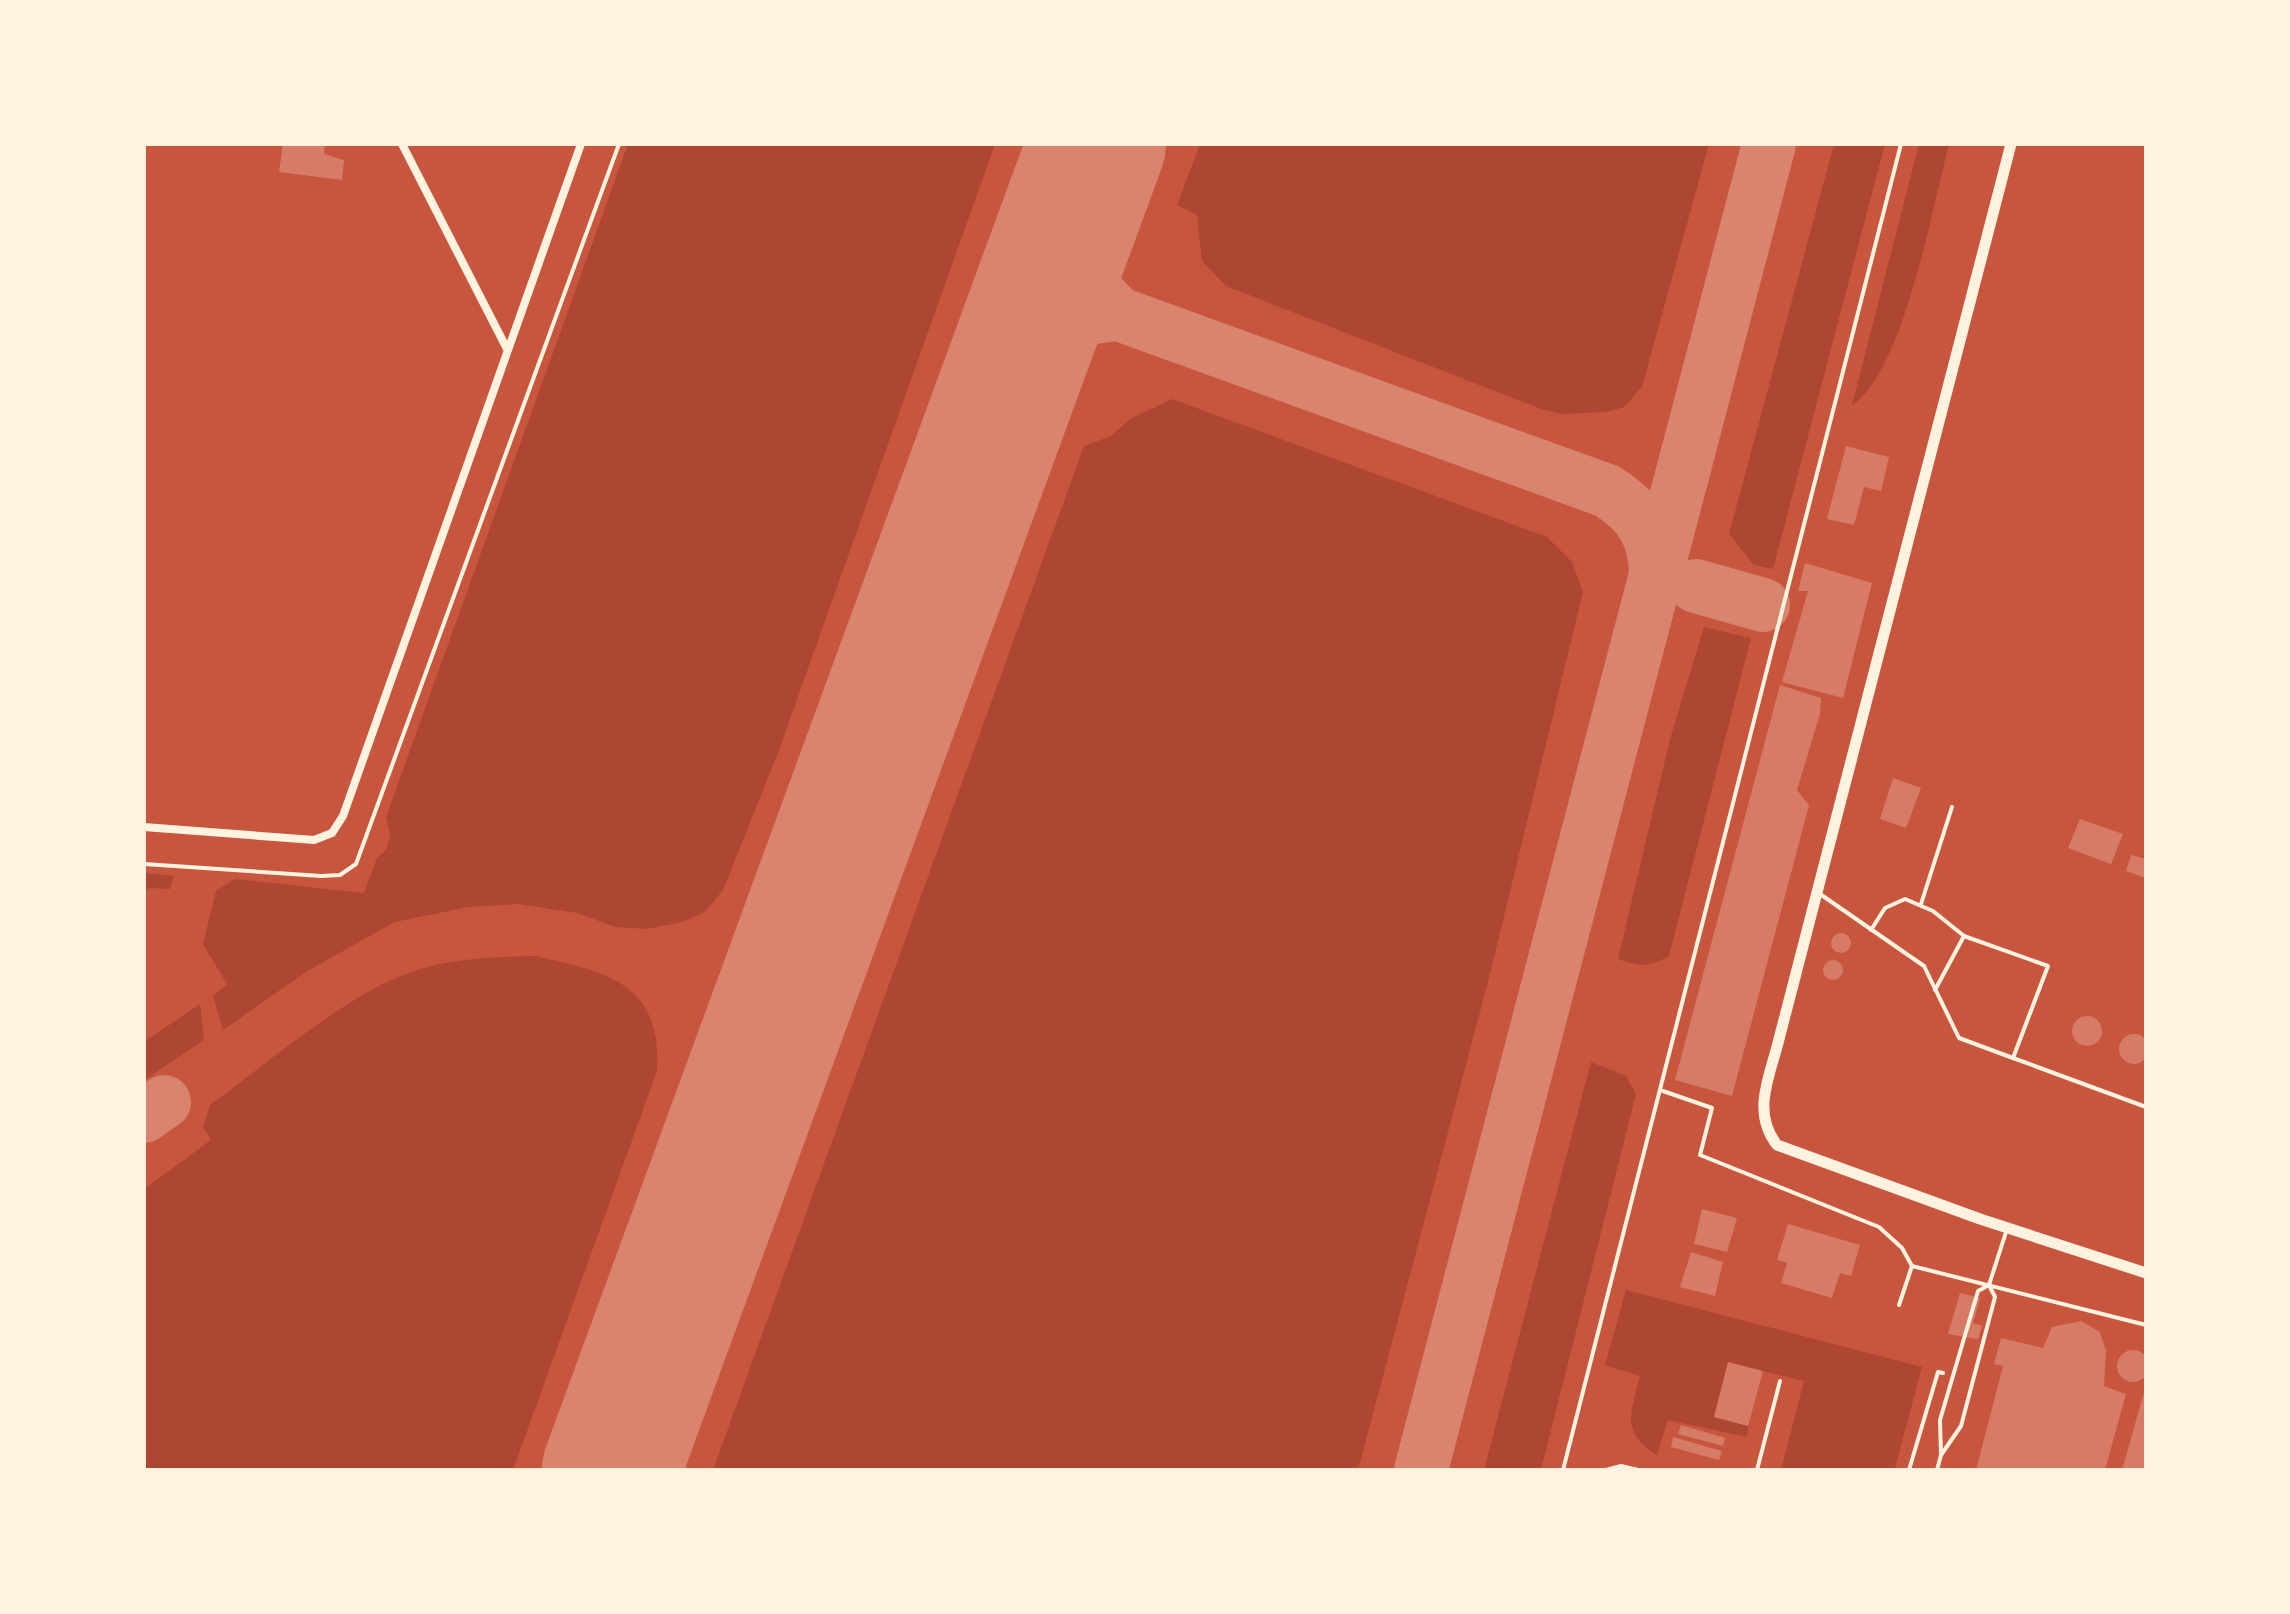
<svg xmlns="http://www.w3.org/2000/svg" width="2290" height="1614" font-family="Signika,sans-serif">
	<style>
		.green { fill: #ae4732 }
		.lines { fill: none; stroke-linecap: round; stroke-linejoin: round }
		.taxiway { stroke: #d8846e; stroke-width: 54 }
		.runway { stroke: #d8846e; stroke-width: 138 }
		.building { fill: #d67c66 }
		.path { stroke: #fff3e0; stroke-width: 4 }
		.service { stroke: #fff3e0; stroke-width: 4 }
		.minor { stroke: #fff3e0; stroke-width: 8 }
		.tertiary { stroke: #fff3e0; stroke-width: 11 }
	</style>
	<rect width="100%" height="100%" fill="#c8553d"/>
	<g class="green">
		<polygon points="628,144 995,144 779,750 723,890 706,911 683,922 647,929 616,927 577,913 518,904 468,907 395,922 309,970 223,1030 213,996 227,984 203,944 216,891 235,879 364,893 377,858 386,850 390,836 386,817"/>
		<polygon points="1200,144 1709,144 1642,387 1624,407 1607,412 1562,414 1541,409 1226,286 1202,261 1197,215 1177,205"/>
		<polygon points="1834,144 1885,144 1773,569 1754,565 1729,534"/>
		<path d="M1919,144H1949C1933,204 1903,374 1852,405Z"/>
		<polygon points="1172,399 1547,537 1572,562 1583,592 1489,978 1358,1470 713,1470 1084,446 1111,436 1130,419"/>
		<path d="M1704,627L1751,638L1669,956C1650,967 1639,967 1618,959L1670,739Z"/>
		<polygon points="144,873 174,876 170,889 149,888 144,892"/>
		<path d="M535,956C607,972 662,982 657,1071L513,1470H144V1189L211,1140L203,1127L210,1105C265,1065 351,991 414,971C453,958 493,957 535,956Z"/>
		<polygon points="200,1004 204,1040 144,1080 144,1042"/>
		<polygon points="1591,1062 1626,1076 1636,1094 1541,1470 1484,1470"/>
		<path d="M1626,1290L1922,1367L1895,1468L1781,1470L1804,1381L1728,1363L1714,1417L1748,1426L1747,1437L1668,1420L1657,1455C1620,1433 1631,1412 1640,1376L1605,1365Z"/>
	</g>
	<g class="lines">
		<g class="taxiway">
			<path d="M1077,199C1079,258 1072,271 1119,314L1607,491C1642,513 1656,536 1656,577"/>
			<path d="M1009,382C1042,336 1060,318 1119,314"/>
			<polyline points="1696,586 1763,605"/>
			<polyline points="144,1116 164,1102"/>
			<polyline points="1421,1470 1769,144"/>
		</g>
		<polyline class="runway" points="611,1470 1097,144"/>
	</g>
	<g class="building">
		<polygon points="283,144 325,144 324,154 344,160 342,180 279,172"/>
		<polygon points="1846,446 1889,457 1881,491 1864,487 1854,525 1827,519"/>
		<polygon points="1805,563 1872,583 1843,698 1782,682 1808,591 1798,591"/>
		<polygon points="1780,685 1821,698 1820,714 1797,790 1809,805 1732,1096 1675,1080"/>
		<polygon points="1893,778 1921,788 1906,828 1880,819"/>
		<polygon points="2080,819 2123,834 2111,864 2068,848"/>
		<polygon points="2131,855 2146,859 2146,878 2126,871"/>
		<circle cx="1841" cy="943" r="10"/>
		<circle cx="1833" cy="970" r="10"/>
		<circle cx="2087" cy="1031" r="15"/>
		<circle cx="2134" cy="1049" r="15"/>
		<polygon points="1702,1209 1737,1218 1727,1252 1694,1244"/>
		<polygon points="1788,1224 1860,1245 1851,1276 1840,1273 1832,1298 1781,1283 1787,1263 1777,1260"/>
		<polygon points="1691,1252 1723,1262 1715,1296 1680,1287"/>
		<polygon points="1960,1293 1980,1298 1973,1323 1982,1326 1978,1339 1948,1334"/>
		<polygon points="2081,1321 2100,1332 2106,1351 2104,1386 2126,1394 2105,1470 1976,1470 2003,1366 1994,1364 2001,1338 2043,1348 2052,1327"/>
		<circle cx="2133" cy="1366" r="16"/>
		<polygon points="1728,1362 1763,1371 1748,1426 1714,1417"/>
		<polygon points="2145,1389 2146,1470 2122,1470"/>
		<polygon points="1681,1425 1725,1438 1723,1446 1678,1434"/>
		<polygon points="1673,1437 1722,1451 1719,1460 1671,1447"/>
	</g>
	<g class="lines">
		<polyline class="path" points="1909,1470 1938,1372 1943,1373"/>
		<g class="service">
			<polyline points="144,864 321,876 340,875 356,864 619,144"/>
			<polyline points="1820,894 1924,966 1959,1038 2013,1058 2048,966 1964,936 1933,911 1905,899 1885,908 1871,930"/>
			<polyline points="1921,904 1952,807"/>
			<polyline points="1935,990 1964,936"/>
			<polyline points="2013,1058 2146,1107"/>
			<polyline points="1663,1091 1712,1108 1700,1155 1879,1227 1902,1248 1912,1266"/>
			<polyline points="1899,1305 1912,1266 2146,1325"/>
			<polyline points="1941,1455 1961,1426 1995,1297 1989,1285 2007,1229"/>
			<polyline points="1563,1470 1901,144"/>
			<polyline points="1606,1470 1621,1466 1638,1470"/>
			<polyline points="1757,1470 1780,1381"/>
			<polyline points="1937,1470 1941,1455 1940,1420 1978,1291 1989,1285"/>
		</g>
		<g class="minor">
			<polyline points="402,144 507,349"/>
			<polyline points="144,827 314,840 332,833 343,816 581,144"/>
		</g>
		<path class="tertiary" d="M2011,144L1779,1039C1770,1077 1751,1111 1777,1145L1980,1219L2146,1273"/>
	</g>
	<rect width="2290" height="1614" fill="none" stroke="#fff3e0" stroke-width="292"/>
</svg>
